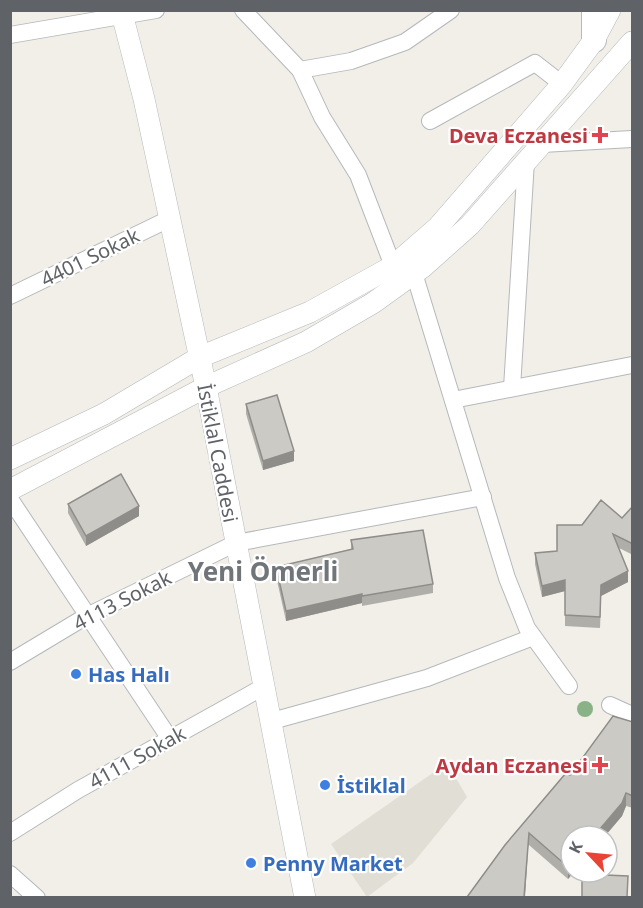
<svg xmlns="http://www.w3.org/2000/svg" width="643" height="908" font-family="'Noto Sans',sans-serif">
	<style>
		.education { fill: #e1ded6 }
		.lines { fill: none; stroke-linecap: round; stroke-linejoin: round }
		.minor-casing { stroke: #b5b8bc; stroke-width: 18 }
		.tertiary-casing { stroke: #b5b8bc; stroke-width: 22 }
		.secondary-casing { stroke: #b6babf; stroke-width: 26 }
		.minor { stroke: #fff; stroke-width: 16 }
		.tertiary { stroke: #fff; stroke-width: 21 }
		.secondary { stroke: #fff; stroke-width: 24 }
		.tree { fill: #89b387 }
		.wall { fill: #afaea9 }
		.shaded-wall { fill: #8f8d8a }
		.building { fill: #cccac5; stroke: #8f8d8a; stroke-width: 1.5 }
		.health-dot { fill: #e0444e; stroke: #fff; stroke-width: 2 }
		.shop-dot { fill: #3f7fe0; stroke: #fff; stroke-width: 2 }
		.labels { text-anchor: middle; dominant-baseline: central; stroke-width: 4.5; stroke-linejoin: round; paint-order: stroke }
		.health-label { font-size: 20px; font-weight: bold; fill: #be3a42; stroke: #fff; text-anchor: end }
		.street-label { font-size: 20px; fill: #5f6368; stroke: #fff }
		.shop-label { font-size: 20px; font-weight: bold; fill: #366cbe; stroke: #fff; text-anchor: start }
		.district-label { font-size: 26px; font-weight: bold; fill: #70757a; stroke: #fff }
	</style>
	<rect width="100%" height="100%" fill="#f1efe8"/>
	<polygon class="education" points="447,763 467,797 413,863 367,897 331,844"/>
	<g class="lines">
		<defs>
			<g id="minor">
				<polyline points="243,10 300,70 322,117 358,175 393,266"/>
				<polyline points="10,35 156,10"/>
				<polyline points="300,70 351,61 405,42 451,10"/>
				<polyline points="430,121 535,63 562,84"/>
				<polyline points="542,144 632,139"/>
				<polyline points="414,273 507,578 527,628 569,686"/>
				<polyline points="10,296 169,219"/>
				<polyline points="512,388 526,161"/>
				<polyline points="453,400 632,365"/>
				<polyline points="10,499 170,739"/>
				<polyline points="10,662 85,617 236,543 483,497"/>
				<polyline points="610,705 632,715"/>
				<polyline points="272,721 427,678 533,637"/>
				<polyline points="10,833 78,790 265,686"/>
				<polyline points="10,874 37,898"/>
			</g>
			<g id="tertiary">
				<polyline points="121,10 144,99 206,387 305,898"/>
				<polyline points="10,459 104,414 200,357 310,312 393,266 438,227 562,84 594,40 610,10"/>
				<polyline points="10,490 206,387 306,342 373,303 423,267 470,225 632,42"/>
			</g>
			<polyline id="secondary" points="594,10 594,40"/>
		</defs>
		<use href="#minor" class="minor-casing"/>
		<use href="#tertiary" class="tertiary-casing"/>
		<use href="#secondary" class="secondary-casing"/>
		<use href="#minor" class="minor"/>
		<use href="#tertiary" class="tertiary"/>
		<use href="#secondary" class="secondary"/>
	</g>
	<circle class="tree" cx="585" cy="709" r="8"/>
	<g class="wall">
		<polygon points="246,404 294,461 263,470 246,414"/>
		<polygon points="68,504 139,516 86,546 68,513"/>
		<polygon points="633,506 633,555 619,548 628,582 601,596 600,628 565,626 565,591 542,597 535,564 535,553 557,551 582,525 622,518"/>
		<polygon points="351,540 433,584 433,593 362,606 362,603 286,621 276,576 276,567 351,549"/>
		<polygon points="633,722 633,808 626,806 622,816 605,836 571,836 571,872 574,872 568,879 529,845 467,897 570,775"/>
	</g>
	<g class="shaded-wall">
		<polygon points="294,451 294,461 263,470 263,461"/>
		<polygon points="139,506 139,516 86,546 86,536"/>
		<polygon points="628,571 628,582 601,596 600,628 601,585"/>
		<polygon points="565,580 565,591 542,597 542,586"/>
		<polygon points="362,594 362,603 286,621 286,611"/>
		<polygon points="626,793 626,806 622,816 605,836 594,836"/>
		<polygon points="529,833 525,897 524,897"/>
		<polygon points="571,863 571,872 574,872 568,879 568,867"/>
	</g>
	<g class="building">
		<polygon points="277,395 294,451 263,461 246,404"/>
		<polygon points="121,474 139,506 86,536 68,504"/>
		<polygon points="601,500 622,518 633,506 633,544 613,534 628,571 601,585 600,617 565,615 565,580 542,586 535,553 557,551 557,525 582,525"/>
		<polygon points="423,530 433,584 362,596 362,594 286,611 276,567 353,549 351,540"/>
		<polygon points="613,716 633,722 633,796 626,793 622,803 594,836 571,836 571,863 568,867 529,833 524,897 467,897 505,845 566,773 570,775"/>
		<polygon points="582,874 628,876 627,897 582,897"/>
	</g>
	<g class="health-dot">
		<path d="M597 126h6v6h6v6h-6v6h-6v-6h-6v-6h6z"/>
		<path d="M597 756h6v6h6v6h-6v6h-6v-6h-6v-6h6z"/>
	</g>
	<g class="shop-dot">
		<circle cx="76" cy="674" r="6"/>
		<circle cx="325" cy="785" r="6"/>
		<circle cx="251" cy="863" r="6"/>
	</g>
	<g class="labels">
		<g class="health-label">
			<text x="588" y="135">Deva Eczanesi</text>
			<text x="588" y="765">Aydan Eczanesi</text>
		</g>
		<g class="street-label">
			<text transform="translate(90 257) rotate(-26)">4401 Sokak</text>
			<text transform="translate(218 453) rotate(79)">İstiklal Caddesi</text>
			<text transform="translate(122 600) rotate(-27)">4113 Sokak</text>
			<text transform="translate(137 757) rotate(-29)">4111 Sokak</text>
		</g>
		<g class="shop-label">
			<text x="88" y="674">Has Halı</text>
			<text x="337" y="785">İstiklal</text>
			<text x="263" y="863">Penny Market</text>
		</g>
		<g class="district-label">
			<text x="263" y="571">Yeni Ömerli</text>
		</g>
	</g>
	<rect width="643" height="908" fill="none" stroke="#5f6368" stroke-width="24"/>
	<g transform="translate(589 854) rotate(296)"><circle r="28" fill="#ffffff" stroke="#bfc1c3" stroke-width="1.5"/>
	<path d="M0-4.5L10 22L0 15L-10 22Z" fill="#ea4335"/>
	<text y="-9" font-size="16" font-weight="bold" text-anchor="middle" fill="#5f6368">K</text>
	</g>
</svg>
